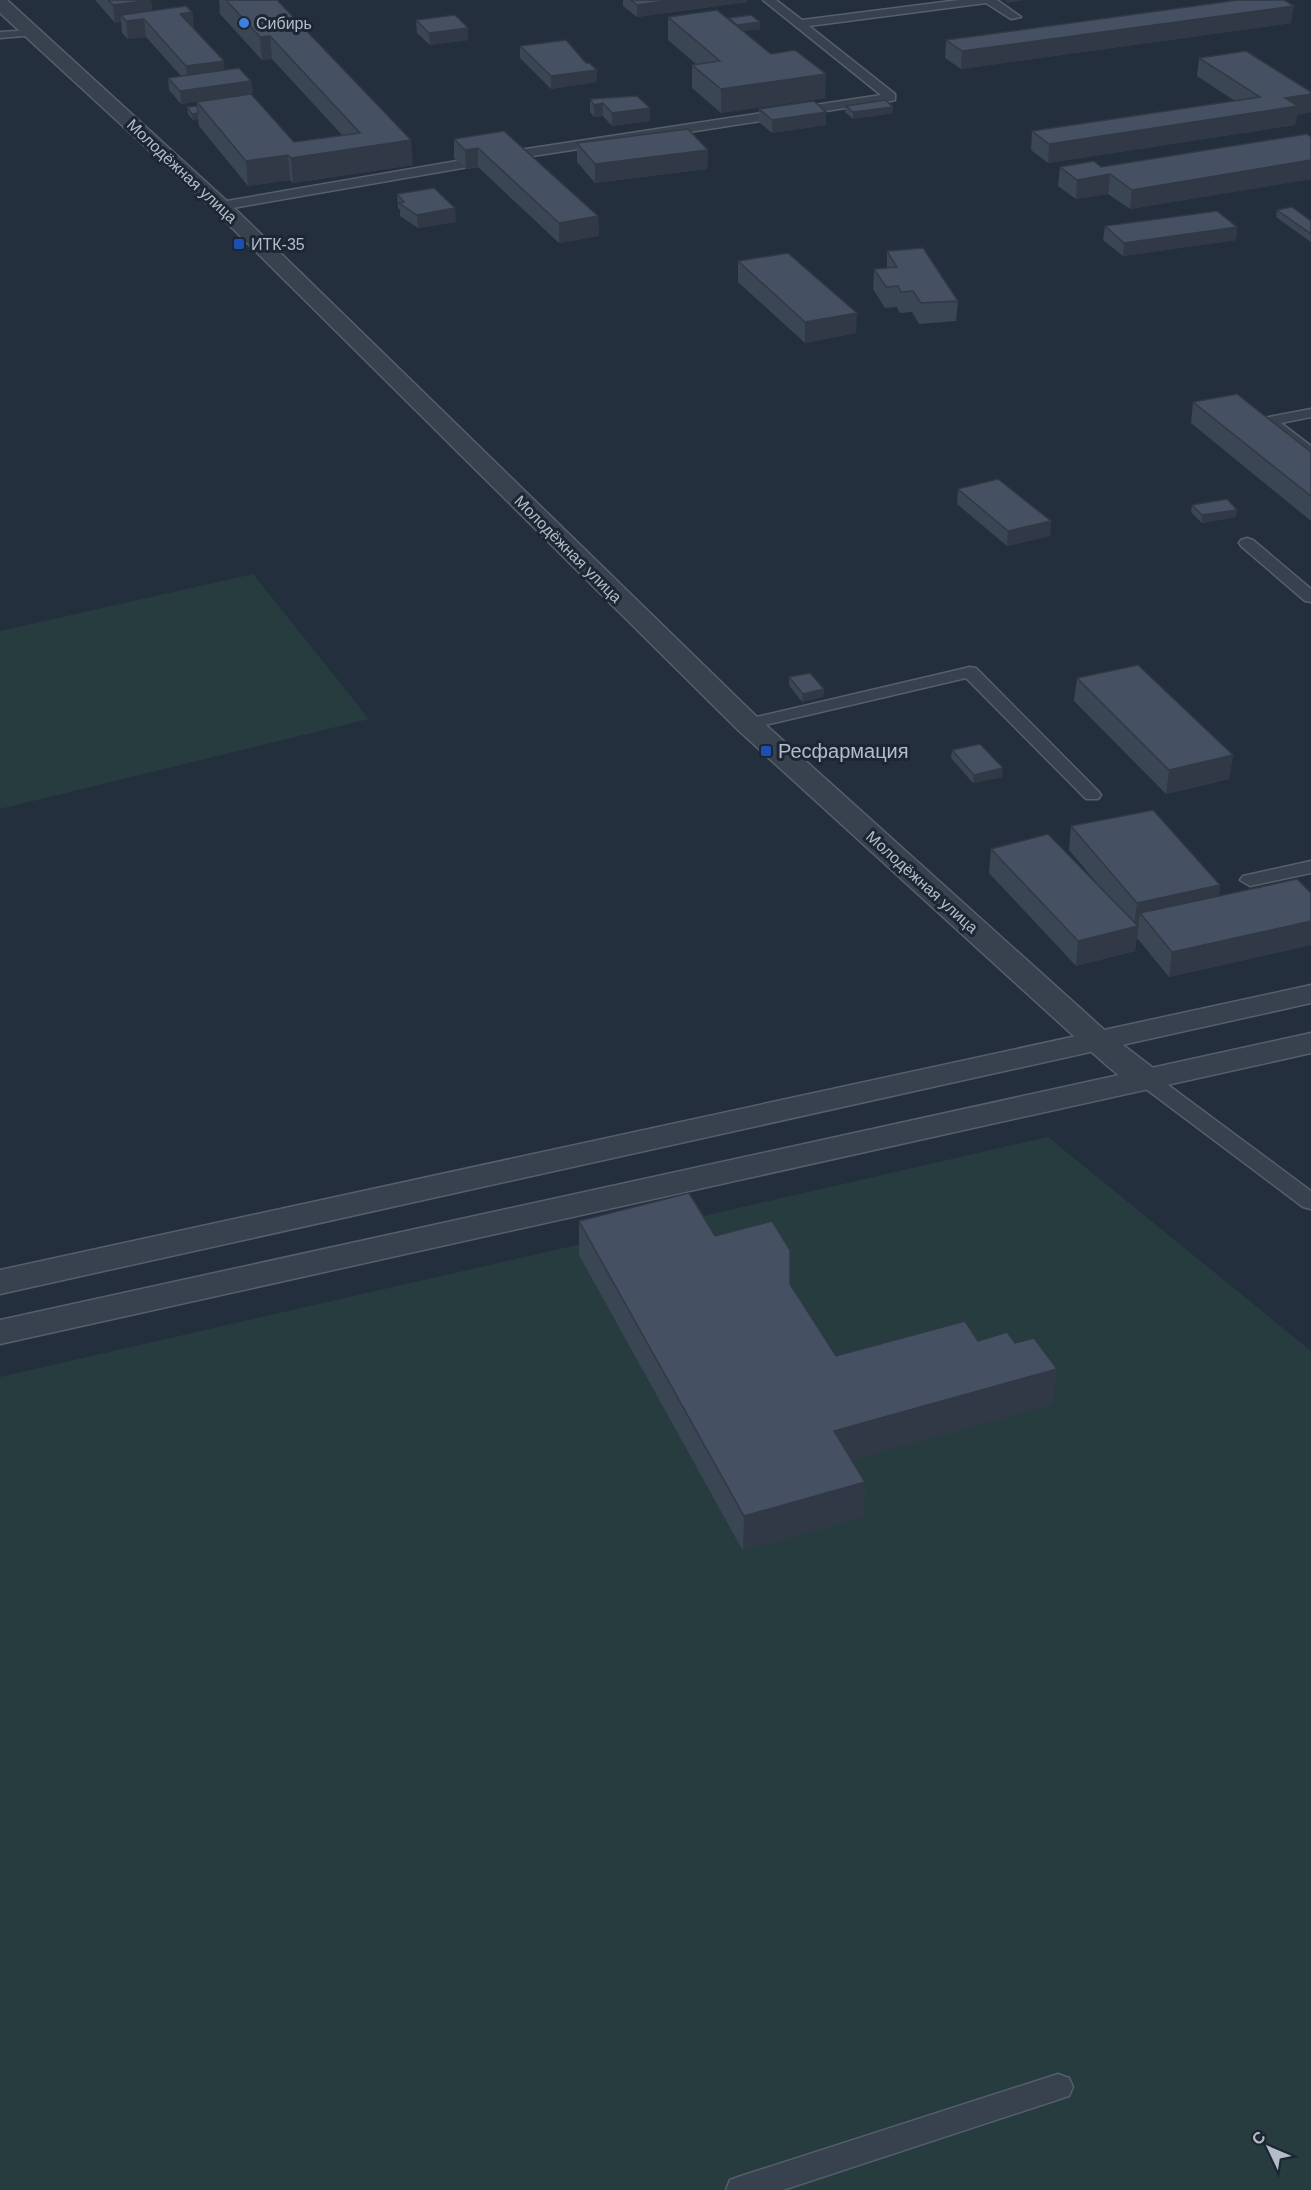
<svg xmlns="http://www.w3.org/2000/svg" width="1311" height="2190" font-family="Helvetica,sans-serif">
	<style>
		.green { fill: #263c3f }
		.lines { fill: none; stroke-linecap: round; stroke-linejoin: round }
		.service-casing { stroke: #565f6c; stroke-width: 3 }
		.minor-casing { stroke: #565f6c; stroke-width: 3 }
		.tertiary-casing { stroke: #565f6c; stroke-width: 3 }
		.service { fill: #38414e; fill-rule: evenodd }
		.minor { fill: #38414e; fill-rule: evenodd }
		.tertiary { fill: #38414e; fill-rule: evenodd }
		.wall { fill: #3b4654 }
		.shaded-wall { fill: #303945 }
		.building { fill: #455162; stroke: #303945; stroke-width: 1.5 }
		.shop-dot { fill: #3f7fe0; stroke: #1d2633; stroke-width: 2 }
		.transit-dot { fill: #1a4fb4; stroke: #1d2633; stroke-width: 2 }
		.labels { text-anchor: middle; dominant-baseline: central; stroke-width: 6; stroke-linejoin: round; paint-order: stroke }
		.far-poi-label { font-size: 16px; fill: #b4bcc9; stroke: #1d2633; text-anchor: start }
		.far-street-label { font-size: 16px; fill: #b4bcc9; stroke: #1d2633 }
		.poi-label { font-size: 20px; fill: #b4bcc9; stroke: #1d2633; text-anchor: start }
	</style>
	<rect width="100%" height="100%" fill="#242f3e"/>
	<g class="green">
		<polygon points="253,574 369,719 0,809 0,631"/>
		<polygon points="1048,1137 1311,1351 1311,2190 0,2190 0,1377"/>
	</g>
	<g class="lines">
		<defs>
			<g id="service">
				<polygon points="763,0 776,0 802,20 959,0 997,0 1021,17 1011,19 986,3 809,26 895,94 895,100 891,101 526,157 221,210 214,206 221,202 526,149 881,95"/>
				<polygon points="33,30 39,33 37,35 0,38 0,32"/>
				<polygon points="1311,409 1311,417 1281,423 1311,446 1311,458 1306,456 1262,421 1264,418"/>
				<polygon points="1247,538 1253,540 1311,589 1311,602 1305,601 1241,546 1239,543 1241,540"/>
				<polygon points="970,667 976,668 1098,791 1101,795 1098,799 1086,799 966,678 748,729 739,724 748,719"/>
				<polygon points="1311,861 1311,873 1250,886 1240,880 1243,876"/>
				<polygon points="1149,1075 1156,1076 1311,1191 1311,1209 1303,1207 1142,1086 1139,1081 1142,1076"/>
				<polygon points="1058,2074 1069,2078 1073,2087 1069,2096 783,2190 726,2190 730,2180 741,2176"/>
			</g>
			<path id="minor" d="M0,0H7L228,202L758,718L1110,1035L1161,1074L1165,1081L1161,1088C1133,1095 1108,1065 1088,1049L738,730L214,210L0,13Z"/>
			<g id="tertiary">
				<polygon points="1311,985 1311,1003 0,1294 0,1270"/>
				<polygon points="1311,1033 1311,1053 0,1344 0,1320"/>
			</g>
		</defs>
		<use href="#service" class="service-casing"/>
		<use href="#minor" class="minor-casing"/>
		<use href="#tertiary" class="tertiary-casing"/>
		<use href="#service" class="service"/>
		<use href="#minor" class="minor"/>
		<use href="#tertiary" class="tertiary"/>
	</g>
	<g class="wall">
		<polygon points="95,0 151,0 152,11 192,12 194,28 224,70 251,81 253,93 181,104 169,90 168,78 181,76 146,37 128,39 122,33 121,22 115,23"/>
		<polygon points="219,0 277,0 413,165 293,183 290,180 248,186 199,126 198,119 193,120 188,114 187,107 197,106 197,102 294,142 342,135 272,59 262,60 220,14"/>
		<polygon points="623,0 747,0 747,2 637,17 623,6"/>
		<polygon points="668,17 729,20 729,18 760,22 760,29 742,31 825,98 721,113 692,88 692,65 696,64 668,40"/>
		<polygon points="416,20 468,40 430,45 417,33"/>
		<polygon points="1291,23 961,69 945,58 946,40"/>
		<polygon points="520,46 586,63 597,70 597,82 551,89 520,58"/>
		<polygon points="1199,58 1311,92 1311,112 1297,115 1295,125 1048,163 1031,150 1032,131 1235,101 1197,76"/>
		<polygon points="637,96 650,121 612,126 603,116 594,117 590,112 590,99"/>
		<polygon points="846,106 893,107 893,113 853,119 845,112"/>
		<polygon points="759,109 826,125 772,133 759,122"/>
		<polygon points="504,131 598,216 599,236 559,243 478,167 466,169 454,158 454,139"/>
		<polygon points="1311,137 1311,179 1130,209 1108,194 1076,199 1058,186 1060,167 1101,167"/>
		<polygon points="577,143 708,150 707,169 595,183 577,162"/>
		<polygon points="397,194 456,222 418,228 400,216 400,210 398,208"/>
		<polygon points="1277,210 1311,221 1311,242 1276,217"/>
		<polygon points="1105,226 1237,227 1236,240 1123,256 1103,240"/>
		<polygon points="887,251 958,301 956,321 919,324 912,312 900,313 897,307 885,308 873,289 874,269 887,268"/>
		<polygon points="738,261 856,333 805,343 738,282"/>
		<polygon points="1193,402 1311,452 1311,521 1191,423"/>
		<polygon points="958,489 1051,521 1050,536 1007,546 957,504"/>
		<polygon points="1192,505 1236,517 1202,523 1191,512"/>
		<polygon points="789,677 824,689 823,697 802,702 789,685"/>
		<polygon points="1077,678 1233,755 1229,779 1166,794 1074,701"/>
		<polygon points="952,750 1002,777 973,783 951,758"/>
		<polygon points="1071,826 1220,885 1219,896 1311,893 1311,945 1169,977 1137,938 1138,926 1135,951 1076,966 989,873 991,849 1101,888 1069,850"/>
		<polygon points="579,1221 715,1236 790,1284 836,1356 978,1341 1053,1404 851,1460 865,1482 863,1517 743,1551 579,1255"/>
	</g>
	<g class="shaded-wall">
		<polygon points="151,0 153,18 144,19 146,37 128,39 126,22 121,15 121,22 115,23 113,5"/>
		<polygon points="674,0 747,0 747,2 637,17 637,5"/>
		<polygon points="1006,0 1026,0 1006,3"/>
		<polygon points="1294,6 1291,23 961,69 962,51"/>
		<polygon points="192,12 194,30 180,14"/>
		<polygon points="760,22 760,29 737,32 737,25"/>
		<polygon points="468,28 468,40 430,45 429,33"/>
		<polygon points="270,36 272,59 262,60 260,37"/>
		<polygon points="224,61 225,79 188,85 186,66"/>
		<polygon points="597,70 597,82 551,89 551,76"/>
		<polygon points="826,74 825,98 721,113 721,89"/>
		<polygon points="251,81 253,93 181,104 180,91"/>
		<polygon points="1311,94 1311,112 1297,115 1295,125 1048,163 1049,144 1285,98"/>
		<polygon points="603,103 603,116 594,117 594,105"/>
		<polygon points="893,107 893,113 853,119 853,112"/>
		<polygon points="650,108 650,121 612,126 612,113"/>
		<polygon points="826,112 826,125 772,133 772,120"/>
		<polygon points="198,113 198,119 193,120 192,114"/>
		<polygon points="411,140 413,165 293,183 291,158"/>
		<polygon points="478,148 478,167 466,169 465,150"/>
		<polygon points="708,150 707,169 595,183 595,164"/>
		<polygon points="288,155 290,180 248,186 246,161"/>
		<polygon points="1311,160 1311,179 1130,209 1132,190"/>
		<polygon points="1110,174 1108,194 1076,199 1077,180"/>
		<polygon points="455,208 456,222 418,228 417,215"/>
		<polygon points="598,216 599,236 559,243 559,223"/>
		<polygon points="1237,227 1236,240 1123,256 1124,243"/>
		<polygon points="857,313 856,333 805,343 805,322"/>
		<polygon points="1237,510 1236,517 1202,523 1202,515"/>
		<polygon points="1051,521 1050,536 1007,546 1008,531"/>
		<polygon points="824,689 823,697 802,702 803,694"/>
		<polygon points="1233,755 1229,779 1166,794 1169,770"/>
		<polygon points="1003,768 1002,777 973,783 974,775"/>
		<polygon points="1220,885 1217,910 1140,913 1135,951 1076,966 1078,941 1134,927 1137,903"/>
		<polygon points="1311,921 1311,945 1169,977 1172,952"/>
		<polygon points="1057,1369 1053,1404 832,1466 834,1431"/>
		<polygon points="865,1482 863,1517 743,1551 744,1516"/>
	</g>
	<g class="building">
		<polygon points="108,0 151,0 113,5"/>
		<polygon points="226,0 277,0 411,140 291,158 288,155 246,161 197,102 251,94 294,142 360,133 270,36 260,37"/>
		<polygon points="631,0 674,0 637,5"/>
		<polygon points="1238,0 1284,0 1294,6 962,51 946,40"/>
		<polygon points="186,6 192,12 180,14 224,61 186,66 144,19 126,21 121,15"/>
		<polygon points="717,10 771,54 795,50 826,74 721,89 692,65 720,61 668,17"/>
		<polygon points="455,15 468,28 429,33 416,20"/>
		<polygon points="751,15 760,22 737,25 729,18"/>
		<polygon points="566,40 586,63 589,63 597,70 551,76 520,46"/>
		<polygon points="1246,51 1311,92 1311,94 1285,98 1298,106 1049,144 1032,131 1260,97 1199,58"/>
		<polygon points="239,68 251,81 180,91 168,78"/>
		<polygon points="637,96 650,108 612,113 603,103 594,105 590,99"/>
		<polygon points="885,100 893,107 853,112 846,106"/>
		<polygon points="814,101 826,112 772,120 759,109"/>
		<polygon points="197,106 198,113 192,114 187,107"/>
		<polygon points="688,129 708,150 595,164 577,143"/>
		<polygon points="504,131 598,216 559,223 478,148 465,150 454,139"/>
		<polygon points="1307,134 1311,137 1311,160 1132,190 1110,174 1077,180 1060,167 1094,161 1101,167"/>
		<polygon points="434,188 455,208 417,215 399,203 404,202 397,194"/>
		<polygon points="1292,207 1311,221 1311,234 1277,210"/>
		<polygon points="1217,211 1237,227 1124,243 1105,226"/>
		<polygon points="923,248 958,301 921,303 913,291 901,292 898,286 886,287 874,269 897,267 887,251"/>
		<polygon points="788,253 857,313 805,322 738,261"/>
		<polygon points="1237,394 1311,452 1311,496 1193,402"/>
		<polygon points="998,479 1051,521 1008,531 958,489"/>
		<polygon points="1227,499 1237,510 1202,515 1192,505"/>
		<polygon points="1138,665 1233,755 1169,770 1077,678"/>
		<polygon points="810,673 824,689 803,694 789,677"/>
		<polygon points="980,744 1003,768 974,775 952,750"/>
		<polygon points="1153,810 1220,885 1137,903 1071,826"/>
		<polygon points="1048,834 1138,926 1078,941 991,849"/>
		<polygon points="1297,879 1311,893 1311,921 1172,952 1140,913"/>
		<polygon points="689,1193 715,1236 772,1221 790,1250 790,1284 836,1356 965,1321 978,1341 1007,1332 1015,1343 1034,1338 1057,1369 834,1431 865,1482 744,1516 579,1221"/>
	</g>
	<circle class="shop-dot" cx="244" cy="23" r="6"/>
	<g class="transit-dot">
		<rect x="233" y="238" width="12" height="12" rx="3"/>
		<rect x="760" y="745" width="12" height="12" rx="3"/>
	</g>
	<g class="labels">
		<g class="far-poi-label">
			<text x="256" y="23">Сибирь</text>
			<text x="251" y="244">ИТК-35</text>
		</g>
		<g class="far-street-label">
			<text transform="translate(182 171) rotate(43)">Молодёжная улица</text>
			<text transform="translate(568 549) rotate(45)">Молодёжная улица</text>
			<text transform="translate(922 882) rotate(42)">Молодёжная улица</text>
		</g>
		<g class="poi-label">
			<text x="778" y="751">Ресфармация</text>
		</g>
	</g>
	<g transform="translate(1269 2148) rotate(314)" stroke="#1d2633" stroke-width="4.5" paint-order="stroke">
	<path d="M0-4.5L10 22L0 15L-10 22Z" fill="#b4bcc9"/>
	<text y="-9" font-size="16" font-weight="bold" text-anchor="middle" fill="#b4bcc9">С</text>
	</g>
</svg>
